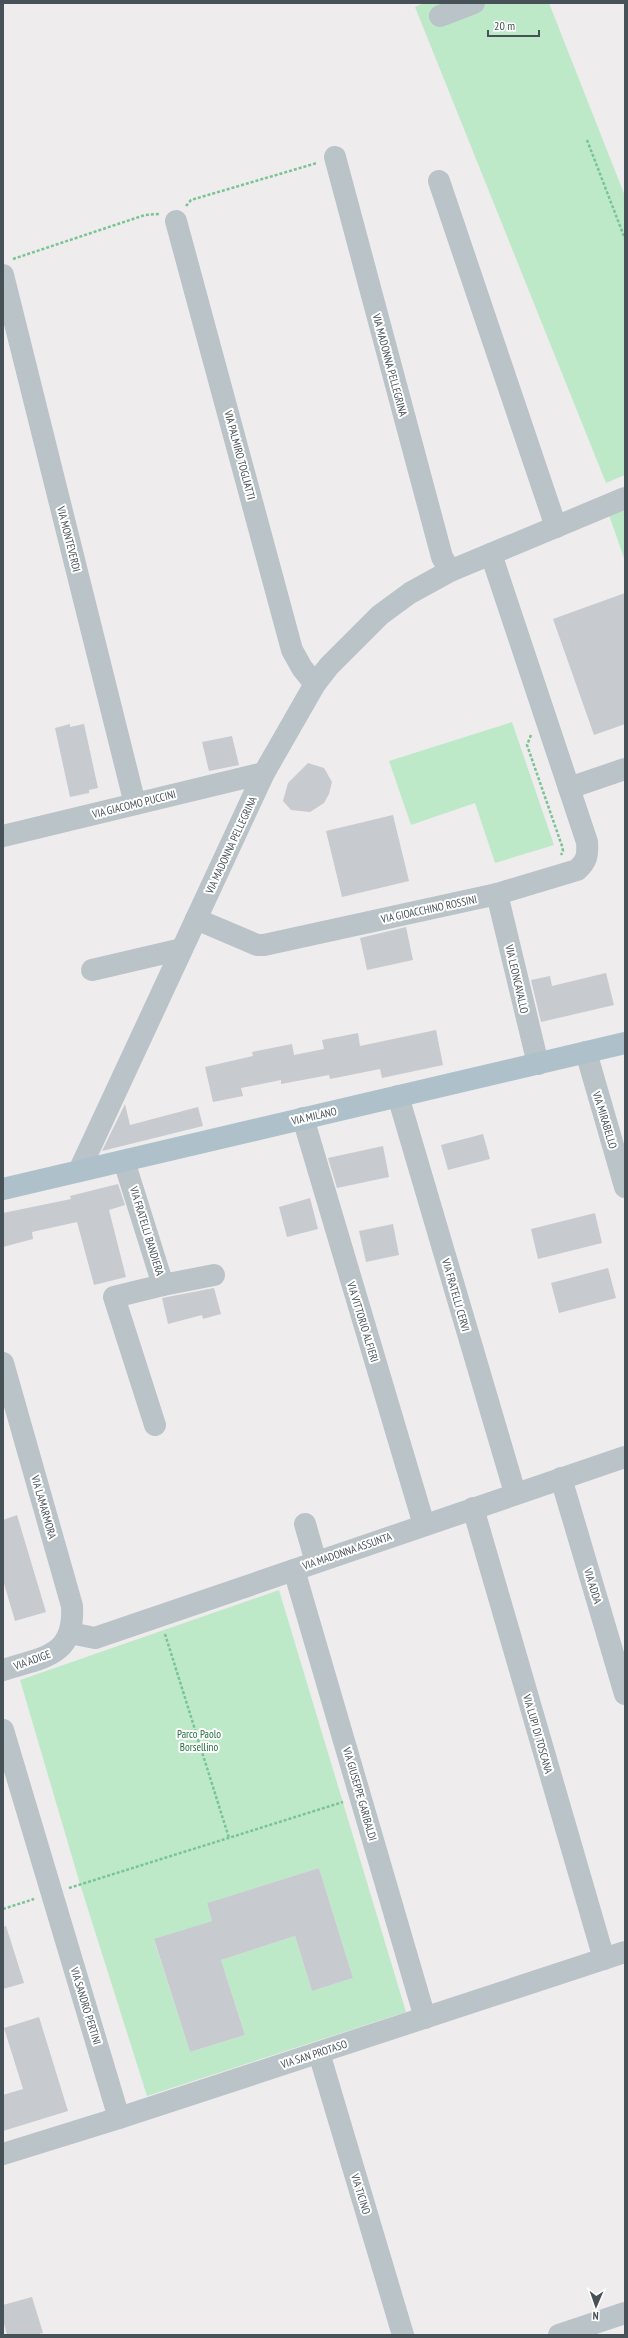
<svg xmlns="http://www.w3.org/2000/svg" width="628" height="2338" font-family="'PT Sans Narrow',sans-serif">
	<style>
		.green { fill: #bee9c8; fill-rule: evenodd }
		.building { fill: #c7cacf }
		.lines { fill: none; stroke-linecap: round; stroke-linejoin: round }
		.path { stroke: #79c494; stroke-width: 2.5; stroke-dasharray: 3 2; stroke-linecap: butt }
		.minor { stroke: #b9c3c8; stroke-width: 22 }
		.major { stroke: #aec0c9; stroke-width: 22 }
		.labels { text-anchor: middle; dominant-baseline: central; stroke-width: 4; stroke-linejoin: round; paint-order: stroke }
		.street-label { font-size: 11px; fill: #465258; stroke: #fff }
		.park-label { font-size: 11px; fill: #1f713c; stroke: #fff }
	</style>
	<rect width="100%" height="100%" fill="#efeced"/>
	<g class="green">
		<polygon points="424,3 549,3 625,196 625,475 606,483 415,7"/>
		<polygon points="625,509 625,561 609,515"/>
		<polygon points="512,722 554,845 495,863 475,803 411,825 389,761"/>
		<path d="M279,1590L406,2012L147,2096L80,1884L20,1680ZM319,1868L353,1978L312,1991L295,1936L221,1960L245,2035L190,2052L154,1940L212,1921L207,1903Z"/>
	</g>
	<g class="building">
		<polygon points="625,593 625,724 594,735 553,619"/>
		<polygon points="70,724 70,727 84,724 98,788 89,790 89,793 70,797 55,728"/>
		<polygon points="232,736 239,765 209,771 202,742"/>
		<polygon points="308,763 324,768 332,782 329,794 324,803 310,812 291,810 283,801 288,783"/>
		<polygon points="393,815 409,881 342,897 326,831"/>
		<polygon points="406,927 413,960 367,970 360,938"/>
		<polygon points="606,973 614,1005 541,1022 531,980 550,976 552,986"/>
		<polygon points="436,1030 443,1065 382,1078 380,1069 330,1079 329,1075 281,1084 281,1080 241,1088 243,1096 213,1102 205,1067 253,1056 252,1052 292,1044 294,1055 324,1049 322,1040 358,1033 360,1046"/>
		<polygon points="125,1104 130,1125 198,1107 203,1126 102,1151"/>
		<polygon points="483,1134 490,1159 448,1170 441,1145"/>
		<polygon points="383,1146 389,1177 337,1188 328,1158"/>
		<polygon points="118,1184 125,1205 109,1210 126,1277 94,1285 77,1222 32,1232 33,1239 3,1247 3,1213 71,1199 70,1196"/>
		<polygon points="310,1198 318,1229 287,1237 279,1207"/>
		<polygon points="595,1213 602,1243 538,1259 531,1229"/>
		<polygon points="393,1224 399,1255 366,1262 359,1231"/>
		<polygon points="608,1268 616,1298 559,1313 551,1283"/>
		<polygon points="214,1288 221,1314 203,1319 202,1315 168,1324 162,1298"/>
		<polygon points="17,1515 46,1612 15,1621 3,1580 3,1520"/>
		<polygon points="319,1868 353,1978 312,1991 295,1936 221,1960 245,2035 190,2052 154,1939 212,1921 207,1903"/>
		<polygon points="6,1926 24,1983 3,1989 3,1927"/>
		<polygon points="39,2017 68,2111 3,2131 3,2095 23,2089 4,2028"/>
		<polygon points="32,2297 43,2333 34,2335 7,2335 3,2320 3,2305"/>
	</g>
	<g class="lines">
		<g class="path">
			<polyline points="587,140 625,239"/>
			<polyline points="186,206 191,200 317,163"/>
			<polyline points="13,259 145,215 159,214"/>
			<polyline points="531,735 527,745 562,846 563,851 561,855"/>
			<polyline points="165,1634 229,1838"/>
			<polyline points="69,1888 343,1802"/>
			<polyline points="3,1909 34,1899"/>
		</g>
		<g class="minor">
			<polyline points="440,16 474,3"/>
			<polyline points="335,157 442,557 450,571"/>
			<polyline points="439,181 556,527"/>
			<polyline points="176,221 292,650 302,668 315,684"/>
			<polyline points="3,275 135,804"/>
			<polyline points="569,788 625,769"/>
			<polyline points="3,836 264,773"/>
			<polyline points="497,894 538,1064"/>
			<path d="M196,919L257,945H264L497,894L577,870C587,861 588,855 587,842L491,554"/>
			<polyline points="92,970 182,949"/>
			<polyline points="586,1052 625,1187"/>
			<polyline points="398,1096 515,1493"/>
			<polyline points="303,1118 424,1525"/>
			<polyline points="124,1161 163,1285 114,1297 155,1425"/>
			<polyline points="79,1171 264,773 315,684 329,666 380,615 410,593 450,571 625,498"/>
			<polyline points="163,1285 214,1275"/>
			<path d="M3,1363L72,1606C75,1657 43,1657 3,1670"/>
			<polyline points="561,1478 625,1694"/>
			<polyline points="473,1508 604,1959"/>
			<polyline points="305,1524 316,1562"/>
			<polyline points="294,1570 425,2018"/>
			<polyline points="70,1633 95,1638 625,1457"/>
			<polyline points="3,1730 119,2118"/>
			<polyline points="319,2053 403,2335"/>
			<polyline points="3,2154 119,2118 625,1952"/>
			<polyline points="559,2335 625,2313"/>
		</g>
		<polyline class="major" points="3,1189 625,1043"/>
	</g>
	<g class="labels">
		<g class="street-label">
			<text transform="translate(390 365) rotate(75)">VIA MADONNA PELLEGRINA</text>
			<text transform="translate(240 455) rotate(75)">VIA PALMIRO TOGLIATTI</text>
			<text transform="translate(69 539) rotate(76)">VIA MONTEVERDI</text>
			<text transform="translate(134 804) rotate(-14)">VIA GIACOMO PUCCINI</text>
			<text transform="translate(231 845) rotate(-65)">VIA MADONNA PELLEGRINA</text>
			<text transform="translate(429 909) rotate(-12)">VIA GIOACCHINO ROSSINI</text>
			<text transform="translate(517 979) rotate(77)">VIA LEONCAVALLO</text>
			<text transform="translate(314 1116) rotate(-13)">VIA MILANO</text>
			<text transform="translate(605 1120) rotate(73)">VIA MIRABELLO</text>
			<text transform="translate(147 1231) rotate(73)">VIA FRATELLI BANDIERA</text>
			<text transform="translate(456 1295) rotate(74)">VIA FRATELLI CERVI</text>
			<text transform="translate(363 1322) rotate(73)">VIA VITTORIO ALFIERI</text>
			<text transform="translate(44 1507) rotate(74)">VIA LAMARMORA</text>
			<text transform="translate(347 1551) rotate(-19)">VIA MADONNA ASSUNTA</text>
			<text transform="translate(593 1586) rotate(73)">VIA ADDA</text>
			<text transform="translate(32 1660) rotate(-20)">VIA ADIGE</text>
			<text transform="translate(538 1734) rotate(74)">VIA LUPI DI TOSCANA</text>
			<text transform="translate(360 1794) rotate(74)">VIA GIUSEPPE GARIBALDI</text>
			<text transform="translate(86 2006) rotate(73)">VIA SANDRO PERTINI</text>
			<text transform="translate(314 2054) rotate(-18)">VIA SAN PROTASO</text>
			<text transform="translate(361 2194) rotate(73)">VIA TICINO</text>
		</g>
		<g class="park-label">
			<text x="199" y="1734">Parco Paolo<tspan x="199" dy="13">Borsellino</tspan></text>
		</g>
	</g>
	<rect width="628" height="2338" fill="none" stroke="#465258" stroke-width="8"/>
	<g transform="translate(596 2306) rotate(182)" stroke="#ffffff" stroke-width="3" paint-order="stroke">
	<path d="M0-3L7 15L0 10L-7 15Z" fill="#465258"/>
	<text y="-6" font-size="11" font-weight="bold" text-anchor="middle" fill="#465258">N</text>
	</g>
	<path d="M488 30v6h51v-6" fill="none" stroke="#465258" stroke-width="2"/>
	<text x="494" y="30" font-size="12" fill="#465258" stroke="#ffffff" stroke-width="3" paint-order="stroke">20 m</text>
</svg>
